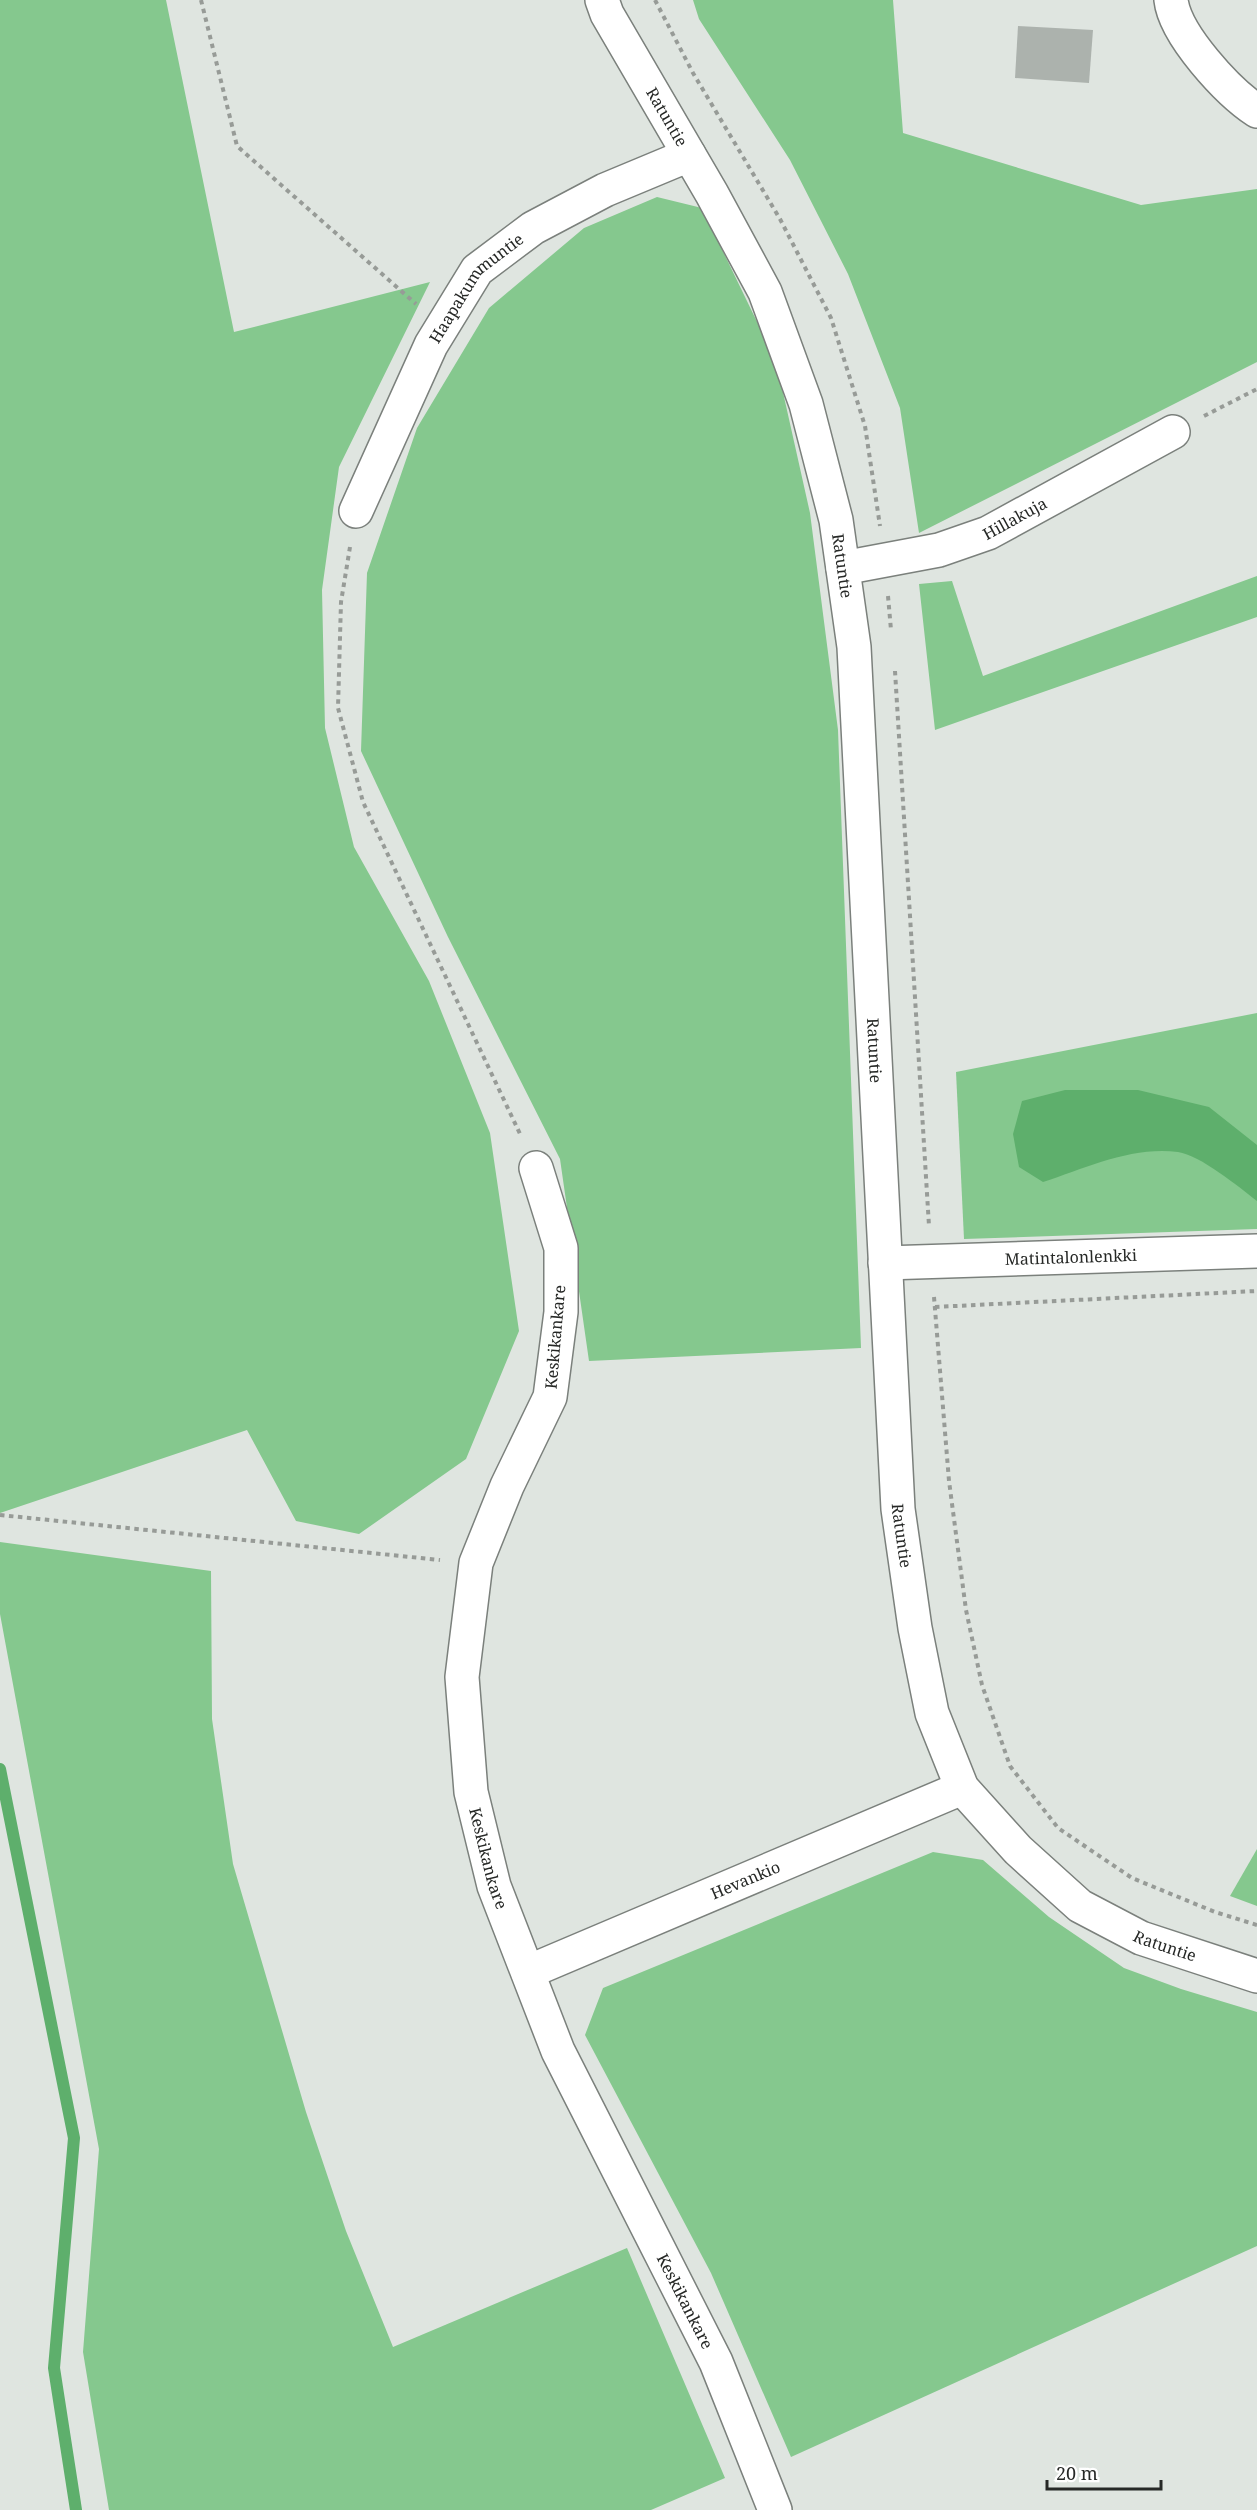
<svg xmlns="http://www.w3.org/2000/svg" width="1257" height="2510" font-family="'Noto Serif',serif">
	<style>
		.green { fill: #85c88e }
		.water { fill: #5eaf6c }
		.lines { fill: none; stroke-linecap: round; stroke-linejoin: round }
		.stream { stroke: #5eaf6c; stroke-width: 12 }
		.building { fill: #acb2ad }
		.minor-casing { stroke: #7b807c; stroke-width: 36 }
		.path { stroke: #979b97; stroke-width: 4; stroke-dasharray: 4.5 4.5; stroke-linecap: butt }
		.minor { stroke: #fff; stroke-width: 33 }
		.labels { text-anchor: middle; dominant-baseline: central; stroke-width: 4.5; stroke-linejoin: round; paint-order: stroke }
		.street-label { font-size: 16px; fill: #262826; stroke: #fff }
	</style>
	<rect width="100%" height="100%" fill="#dfe5e0"/>
	<g class="green">
		<polygon points="0,0 166,0 234,332 430,282 339,467 322,590 325,728 354,847 429,981 490,1133 519,1331 466,1459 359,1534 296,1521 247,1430 0,1513"/>
		<polygon points="693,0 893,0 903,133 1141,205 1257,189 1257,362 919,533 900,408 848,274 790,160 699,19"/>
		<polygon points="657,197 702,208 776,361 810,513 838,730 861,1348 589,1361 560,1159 448,937 361,751 367,573 417,428 489,308 584,228"/>
		<polygon points="1257,576 1257,617 935,730 919,584 952,581 983,676"/>
		<polygon points="1257,1013 1257,1229 964,1239 956,1072"/>
		<polygon points="0,1542 211,1571 212,1719 233,1864 306,2112 346,2231 393,2347 627,2248 725,2478 651,2510 109,2510 83,2352 99,2149 0,1614"/>
		<polygon points="1257,1849 1257,1906 1230,1896"/>
		<polygon points="933,1852 983,1860 1049,1917 1124,1968 1181,1989 1257,2012 1257,2246 791,2457 711,2273 585,2035 603,1988"/>
	</g>
	<path class="water" d="M1065,1090H1138L1209,1107L1257,1145V1201C1239,1187 1200,1155 1178,1152C1132,1146 1086,1168 1043,1182L1019,1167L1013,1134L1022,1101Z"/>
	<g class="lines">
		<polyline class="stream" points="0,1769 74,2138 54,2368 76,2510"/>
	</g>
	<polygon class="building" points="1018,26 1093,30 1089,83 1015,78"/>
	<g class="lines">
		<defs>
			<g id="minor">
				<path id="s1" d="M602,0L607,14L712,194L765,292L806,404L836,520L854,647L898,1509L915,1628L932,1713L962,1788L1018,1850L1080,1906L1141,1938L1257,1976"/>
				<path d="M1171,0C1175,35 1228,92 1257,111"/>
				<path id="s2" d="M356,511L431,345L477,270L533,228L605,190L689,155"/>
				<path id="s3" d="M843,568L939,550L988,533L1173,432"/>
				<path id="s4" d="M536,1168L561,1248V1312L550,1397L507,1486L476,1563L462,1677L471,1792L494,1886L558,2051L716,2362L775,2510"/>
				<path id="s5" d="M885,1263L1257,1251"/>
				<path id="s6" d="M528,1972L962,1788"/>
			</g>
		</defs>
		<use href="#minor" class="minor-casing"/>
		<g class="path">
			<polyline points="201,0 237,146 416,304"/>
			<polyline points="655,0 693,73 780,219 831,318 865,426 880,526"/>
			<polyline points="1204,416 1257,389"/>
			<polyline points="350,547 341,602 338,708 363,802 521,1136"/>
			<polyline points="888,596 891,630"/>
			<polyline points="895,671 929,1226"/>
			<polyline points="934,1297 949,1481 966,1610 982,1685 1010,1766 1058,1828 1132,1878 1215,1912 1257,1925"/>
			<polyline points="935,1307 1257,1291"/>
			<polyline points="0,1515 440,1560"/>
		</g>
		<use href="#minor" class="minor"/>
	</g>
	<g class="labels">
		<g class="street-label">
			<text stroke="none"><textPath href="#s1" startOffset="134">Ratuntie</textPath></text>
			<text stroke="none"><textPath href="#s2" startOffset="256">Haapakummuntie</textPath></text>
			<text stroke="none"><textPath href="#s3" startOffset="180">Hillakuja</textPath></text>
			<text stroke="none"><textPath href="#s1" startOffset="620">Ratuntie</textPath></text>
			<text stroke="none"><textPath href="#s1" startOffset="1106">Ratuntie</textPath></text>
			<text stroke="none"><textPath href="#s5" startOffset="186">Matintalonlenkki</textPath></text>
			<text transform="translate(555 1337) rotate(-85)">Keskikankare</text>
			<text stroke="none"><textPath href="#s1" startOffset="1592">Ratuntie</textPath></text>
			<text stroke="none"><textPath href="#s4" startOffset="714">Keskikankare</textPath></text>
			<text stroke="none"><textPath href="#s6" startOffset="236">Hevankio</textPath></text>
			<text stroke="none"><textPath href="#s1" startOffset="2114">Ratuntie</textPath></text>
			<text stroke="none"><textPath href="#s4" startOffset="1200">Keskikankare</textPath></text>
		</g>
	</g>
	<path d="M1047 2480v9h114v-9" fill="none" stroke="#262826" stroke-width="3"/>
	<text x="1056" y="2480" font-size="18" fill="#262826" stroke="#ffffff" stroke-width="4.5" paint-order="stroke">20 m</text>
</svg>
